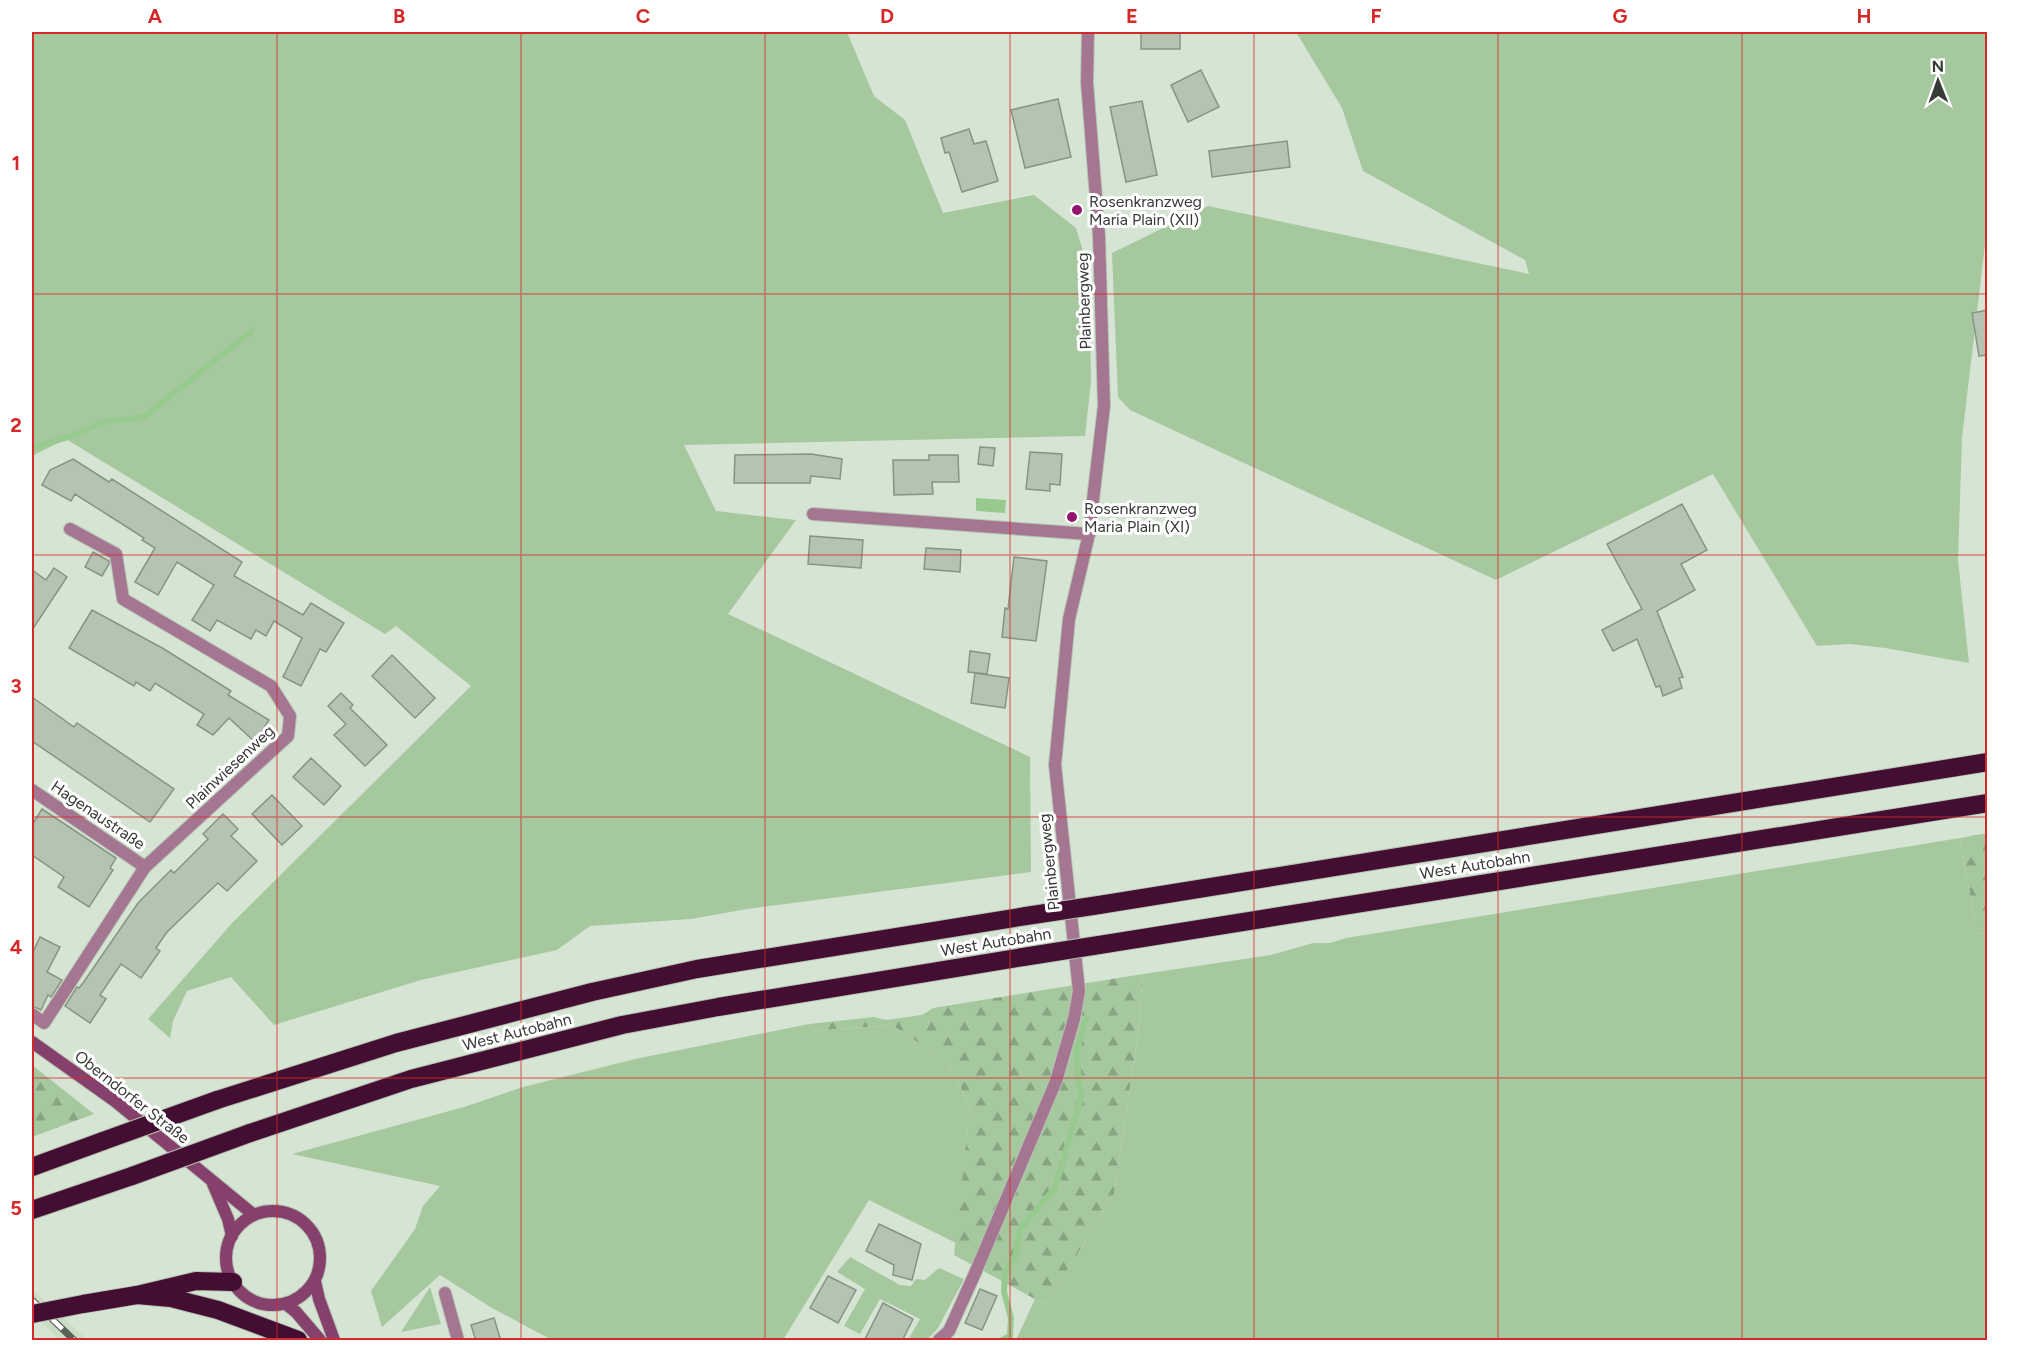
<svg xmlns="http://www.w3.org/2000/svg" width="2019" height="1372" font-family="Figtree,sans-serif">
	<style>
		.built { fill: #c9ddc5 }
		.green { fill: #a6c89f }
		.forest { fill: url(#forest-firs) }
		.water { fill: #98ca8f }
		.lines { fill: none; stroke-linecap: round; stroke-linejoin: round }
		.stream { stroke: #98ca8f; stroke-width: 6 }
		.building { fill: #b5c4b2; stroke: #869484; stroke-width: 1.5 }
		.minor-casing { stroke: #b6c3b3; stroke-width: 14 }
		.secondary-casing { stroke: #b6c3b3; stroke-width: 14 }
		.motorway-casing { stroke: #b6c3b3; stroke-width: 20 }
		.minor { stroke: #a57692; stroke-width: 12 }
		.secondary { stroke: #85416c; stroke-width: 12 }
		.motorway { stroke: #440e33; stroke-width: 18 }
		.rail-casing { stroke: #5b6359; stroke-width: 7 }
		.rail { stroke: #fff; stroke-width: 4.5; stroke-dasharray: 14; stroke-linecap: butt }
		.motorway-bridge-casing { stroke: #b6c3b3; stroke-width: 20; stroke-linecap: butt }
		.motorway-bridge { stroke: #440e33; stroke-width: 18 }
		.grid { fill: none; stroke: #d62828; stroke-width: 1.5; stroke-opacity: 0.55 }
		.poi-dot { fill: #93136e; stroke: #fff; stroke-width: 2 }
		.labels { text-anchor: middle; dominant-baseline: central; stroke-width: 6; stroke-linejoin: round; paint-order: stroke }
		.poi-label { font-size: 16px; fill: #363c35; stroke: #fff; text-anchor: start }
		.street-label { font-size: 16px; fill: #363c35; stroke: #fff }
		.neatline { fill: none; stroke: #d62828; stroke-width: 2 }
		.grid-label { font-size: 20px; text-anchor: middle; font-weight: bold; fill: #d62828 }
	</style>
	<defs>
		<pattern id="forest-firs" width="22" height="20" patternUnits="userSpaceOnUse" patternTransform="scale(1.5)"><rect width="22" height="20" fill="#a6c89f"/><path d="M5 1l3.5 6h-7zM16 11l3.5 6h-7z" fill="#88a482"/></pattern>
	</defs>
	<rect width="100%" height="100%" fill="#d6e5d3"/>
	<polygon class="built" points="32,1289 64,1318 87,1340 60,1340 32,1313"/>
	<g class="green">
		<polygon points="32,32 847,32 874,96 905,120 943,213 1034,195 1076,228 1089,270 1091,382 1085,436 684,445 716,511 796,520 728,614 1030,757 1031,872 747,909 691,919 590,926 557,950 421,980 274,1025 231,977 187,991 173,1021 170,1038 148,1019 233,922 471,686 396,626 385,634 66,439 32,456"/>
		<polygon points="1296,32 1987,32 1987,228 1962,438 1958,560 1969,663 1885,648 1850,644 1817,646 1713,474 1496,580 1130,410 1118,397 1112,253 1208,206 1529,274 1525,260 1363,171 1342,108"/>
		<polygon points="1960,838 1977,934 1987,933 1987,1340 1016,1340 1035,1299 1046,1305 1114,1194 1138,1033 1143,974 1271,955 1313,943 1330,943 1346,938"/>
		<polygon points="809,1024 811,1031 892,1025 948,1063 970,1106 956,1243 869,1200 783,1340 552,1340 492,1308 440,1275 382,1327 371,1291 415,1229 423,1206 440,1186 292,1154 464,1107 523,1087 635,1059"/>
		<polygon points="850,1257 900,1285 911,1286 916,1279 925,1280 939,1268 964,1279 938,1328 927,1340 908,1340 920,1319 880,1299 860,1334 844,1326 865,1289 837,1272"/>
		<polygon points="430,1287 441,1324 401,1332"/>
	</g>
	<g class="forest">
		<polygon points="1987,833 1987,933 1977,934 1960,838"/>
		<polygon points="1143,974 1138,1033 1114,1194 1046,1305 954,1255 970,1106 948,1063 892,1025 810,1031 809,1024 874,1017 886,1020 922,1015 933,1008"/>
		<polygon points="32,1065 94,1114 32,1137"/>
	</g>
	<polygon class="water" points="976,498 1006,500 1005,513 976,511"/>
	<g class="lines">
		<g class="stream">
			<polyline points="32,448 72,436 103,422 144,417 252,331"/>
			<polyline points="1002,1340 1010,1336 1011,1318 1004,1292 1005,1273 1015,1257 1020,1229 1055,1188 1081,1098 1076,1053 1086,1018"/>
		</g>
	</g>
	<g class="building">
		<rect x="1141" y="32" width="39" height="17"/>
		<polygon points="1201,70 1219,107 1188,122 1171,85"/>
		<polygon points="1058,99 1071,157 1025,168 1011,110"/>
		<polygon points="1142,101 1157,175 1126,182 1110,107"/>
		<polygon points="969,129 974,144 986,141 998,181 962,192 949,152 945,153 941,138"/>
		<polygon points="1287,141 1290,167 1212,177 1209,151"/>
		<polygon points="1988,310 1988,355 1979,356 1972,313"/>
		<polygon points="980,447 995,448 993,466 978,464"/>
		<polygon points="1030,452 1062,454 1060,485 1050,484 1050,491 1026,489"/>
		<polygon points="811,454 842,459 840,479 811,476 810,483 734,483 735,455"/>
		<polygon points="929,455 958,455 959,482 932,482 933,494 894,495 893,460 929,460"/>
		<polygon points="73,459 109,482 112,479 242,562 234,576 303,615 311,603 344,623 326,652 320,649 301,686 283,677 302,638 274,621 266,636 256,630 251,639 217,620 210,631 192,620 214,585 177,562 158,595 135,582 155,548 142,540 144,538 75,494 71,501 42,485 50,470"/>
		<polygon points="1682,504 1707,550 1681,564 1695,590 1657,611 1683,677 1679,678 1682,688 1663,696 1660,686 1656,687 1637,639 1613,651 1602,630 1642,609 1607,544"/>
		<polygon points="810,536 863,540 861,568 808,564"/>
		<polygon points="926,548 961,550 960,572 924,569"/>
		<polygon points="93,552 109,561 109,564 102,576 85,567"/>
		<polygon points="1014,557 1047,561 1036,641 1002,637 1005,608 1008,609"/>
		<polygon points="54,568 67,577 32,630 32,570 46,580"/>
		<polygon points="92,610 164,649 231,691 228,695 269,720 255,742 229,718 213,735 197,725 204,714 155,683 150,691 136,682 134,686 69,648"/>
		<polygon points="970,651 990,654 987,674 968,672"/>
		<polygon points="392,655 435,698 415,718 372,676"/>
		<polygon points="975,673 1009,678 1005,708 971,703"/>
		<polygon points="341,693 353,705 350,708 387,745 365,766 334,735 346,724 328,706"/>
		<polygon points="32,697 74,727 77,723 174,789 150,822 32,741"/>
		<polygon points="311,758 341,786 324,805 293,777"/>
		<polygon points="272,795 302,826 282,845 252,814"/>
		<polygon points="42,809 116,858 110,868 113,870 89,907 58,887 64,877 32,855 32,825"/>
		<polygon points="223,814 238,829 231,836 257,861 227,891 218,883 167,932 156,948 160,951 141,978 121,964 100,995 106,999 90,1023 65,1006 77,987 79,988 83,983 138,903 171,870 174,873 208,839 203,834"/>
		<polygon points="40,937 60,947 47,972 62,980 51,997 48,995 41,1010 32,1006 32,954"/>
		<polygon points="879,1224 921,1244 912,1280 893,1275 894,1265 866,1251"/>
		<polygon points="828,1276 856,1290 838,1323 810,1308"/>
		<polygon points="980,1289 997,1296 982,1330 965,1323"/>
		<polygon points="883,1303 913,1319 902,1341 864,1341"/>
		<polygon points="494,1318 501,1341 476,1341 471,1325"/>
	</g>
	<g class="lines">
		<defs>
			<g id="minor">
				<polyline points="813,514 1089,534"/>
				<polyline points="32,790 145,867"/>
				<polyline points="32,1014 44,1023 145,867 288,736 290,716 271,686 123,599 116,554 70,529"/>
				<polyline points="445,1293 458,1340"/>
				<polyline points="939,1340 949,1331 976,1271 1056,1081 1074,1019 1079,991 1055,765 1069,619 1089,534 1104,406 1099,236 1087,82 1088,32"/>
			</g>
			<g id="secondary">
				<polyline points="32,1042 115,1101 254,1215"/>
				<polyline points="213,1184 228,1219 232,1236"/>
				<circle cx="273" cy="1258" r="47"/>
				<polyline points="315,1281 319,1299 334,1340"/>
				<polyline points="286,1304 296,1312 320,1340"/>
			</g>
			<g id="motorway">
				<polyline points="1099,905 1988,762"/>
				<polyline points="1099,945 1988,803"/>
				<polyline points="217,1100 396,1043 592,992 697,969 1026,916"/>
				<polyline points="250,1133 411,1079 622,1025 718,1007 1023,957"/>
				<polyline points="32,1167 103,1141"/>
				<polyline points="32,1210 132,1176"/>
				<polyline points="137,1295 171,1298 218,1310 298,1340"/>
				<polyline points="83,1304 137,1295 196,1281 233,1282"/>
			</g>
		</defs>
		<use href="#minor" class="minor-casing"/>
		<use href="#secondary" class="secondary-casing"/>
		<use href="#motorway" class="motorway-casing"/>
		<use href="#minor" class="minor"/>
		<use href="#secondary" class="secondary"/>
		<use href="#motorway" class="motorway"/>
		<defs>
			<polyline id="rail" points="32,1300 74,1340"/>
		</defs>
		<use href="#rail" class="rail-casing"/>
		<use href="#rail" class="rail"/>
		<defs>
			<g id="motorway-bridge">
				<polyline points="1026,916 1099,905"/>
				<polyline points="1023,957 1099,945"/>
				<polyline points="103,1141 217,1100"/>
				<polyline points="132,1176 250,1133"/>
				<polyline points="32,1314 83,1304"/>
			</g>
		</defs>
		<use href="#motorway-bridge" class="motorway-bridge-casing"/>
		<use href="#motorway-bridge" class="motorway-bridge"/>
	</g>
	<path class="grid" d="M277,32V1340M521,32V1340M765,32V1340M1010,32V1340M1254,32V1340M1498,32V1340M1742,32V1340M32,294H1988M32,555H1988M32,817H1988M32,1078H1988"/>
	<g class="poi-dot">
		<circle cx="1077" cy="210" r="6"/>
		<circle cx="1072" cy="517" r="6"/>
	</g>
	<g class="labels">
		<g class="poi-label">
			<text x="1089" y="201">Rosenkranzweg<tspan x="1089" dy="18">Maria Plain (XII)</tspan></text>
			<text x="1084" y="508">Rosenkranzweg<tspan x="1084" dy="18">Maria Plain (XI)</tspan></text>
		</g>
		<g class="street-label">
			<text transform="translate(1084 301) rotate(-92)">Plainbergweg</text>
			<text transform="translate(230 767) rotate(-43)">Plainwiesenweg</text>
			<text transform="translate(98 815) rotate(34)">Hagenaustraße</text>
			<text transform="translate(1049 862) rotate(-96)">Plainbergweg</text>
			<text transform="translate(1475 865) rotate(-9)">West Autobahn</text>
			<text transform="translate(996 942) rotate(-9)">West Autobahn</text>
			<text transform="translate(517 1032) rotate(-14)">West Autobahn</text>
			<text transform="translate(132 1097) rotate(38)">Oberndorfer Straße</text>
		</g>
	</g>
	<rect width="2019" height="1372" fill="none" stroke="#ffffff" stroke-width="66"/>
	<g transform="translate(1938 81) rotate(359)" stroke="#ffffff" stroke-width="4.5" paint-order="stroke">
	<path d="M0-4.5L10 22L0 15L-10 22Z" fill="#363c35"/>
	<text y="-9" font-size="16" font-weight="bold" text-anchor="middle" fill="#363c35">N</text>
	</g>
	<rect x="33" y="33" width="1953" height="1306" class="neatline"/>
	<g class="grid-label">
		<text x="155" y="23">A</text>
		<text x="399" y="23">B</text>
		<text x="643" y="23">C</text>
		<text x="887" y="23">D</text>
		<text x="1132" y="23">E</text>
		<text x="1376" y="23">F</text>
		<text x="1620" y="23">G</text>
		<text x="1864" y="23">H</text>
		<text x="16" y="170">1</text>
		<text x="16" y="432">2</text>
		<text x="16" y="693">3</text>
		<text x="16" y="954">4</text>
		<text x="16" y="1215">5</text>
	</g>
</svg>
